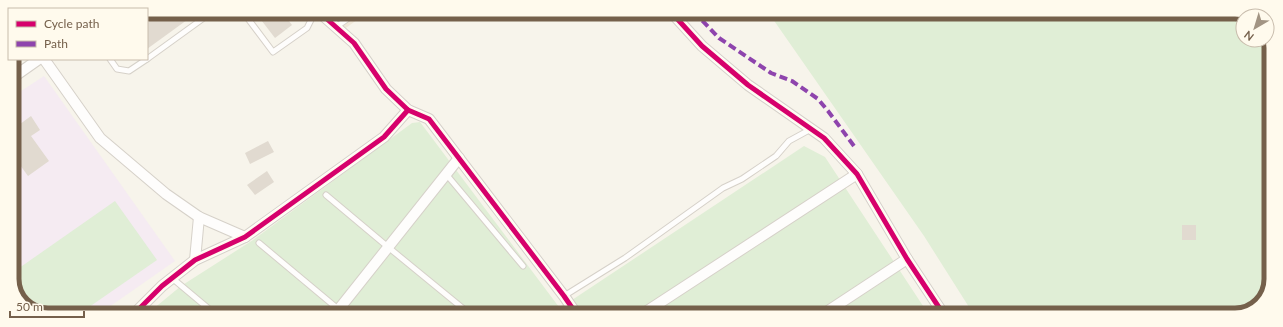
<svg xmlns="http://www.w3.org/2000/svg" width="1283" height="327" font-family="Lato,sans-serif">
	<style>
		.residential { fill: #f0e8d9 }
		.education { fill: #f5ebf2 }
		.green { fill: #e0eed6 }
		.building { fill: #e1dad0 }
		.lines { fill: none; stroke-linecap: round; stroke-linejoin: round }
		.lane-casing { stroke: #d6d1c9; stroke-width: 7 }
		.street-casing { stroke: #d6d1c9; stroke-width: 12 }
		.lane { stroke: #fefdfc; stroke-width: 5 }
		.street { stroke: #fefdfc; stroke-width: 10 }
		.quiet { stroke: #8e44ad; stroke-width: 4; stroke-dasharray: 8 4; stroke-linecap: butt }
		.cycleway-casing { stroke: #fffaed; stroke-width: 8 }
		.cycleway { stroke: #d6006c; stroke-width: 5 }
		.rim { fill: none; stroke: #75604b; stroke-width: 5 }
	</style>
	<rect width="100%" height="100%" fill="#f7f4eb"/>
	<polygon class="residential" points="327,12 368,12 343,30"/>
	<polygon class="education" points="44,76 175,261 99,314 41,314 21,303 12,284 12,97"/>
	<g class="green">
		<polygon points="768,12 1242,13 1248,16 1243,16 1243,40 1267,40 1267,35 1271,43 1270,286 1257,307 1235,315 974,315 924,236"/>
		<polygon points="420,122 559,307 572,300 804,146 825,157 929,315 147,314 181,286 253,240 412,123"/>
		<polygon points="115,201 157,260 79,314 41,314 21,303 12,284 12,273"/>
	</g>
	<g class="building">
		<polygon points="162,12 198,12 147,49 147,23"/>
		<polygon points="255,12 282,12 292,25 275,38"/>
		<polygon points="31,116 40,130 31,136 49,161 28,176 12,154 12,130"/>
		<polygon points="268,141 274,152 250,164 245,153"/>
		<polygon points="267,171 274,182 255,195 247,185"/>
		<rect x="1182" y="225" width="14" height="15"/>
	</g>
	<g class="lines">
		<defs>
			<g id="lane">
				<polyline points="243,12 273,52 307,28 315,12"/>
				<polyline points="336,27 357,12"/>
				<polyline points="110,59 117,69 129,71 147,59"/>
				<polyline points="147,59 212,12"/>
				<polyline points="446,174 523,266"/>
				<polyline points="326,195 388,247 471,315"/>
				<polyline points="259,243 344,314"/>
				<polyline points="172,278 215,314"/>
				<polyline points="564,296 625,258 723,188 742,179 776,156 789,141 811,129"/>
			</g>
			<g id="street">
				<polyline points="319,12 354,43 386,89 408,110 429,119 564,296 577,315"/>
				<polyline points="671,12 702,46 748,85 824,138 857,174 907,259 944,315"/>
				<polyline points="44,59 100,138 166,194 199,217 245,237"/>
				<polyline points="12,78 39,59"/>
				<polyline points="195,260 199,217"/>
				<polyline points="134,314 162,286 195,260 245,237 384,137 408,110"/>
				<polyline points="335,314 459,158"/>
				<polyline points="641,315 857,174"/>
				<polyline points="822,315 907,259"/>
			</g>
		</defs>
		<use href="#lane" class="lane-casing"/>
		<use href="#street" class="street-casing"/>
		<use href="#lane" class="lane"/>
		<use href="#street" class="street"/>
		<polyline class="quiet" points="694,12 719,38 771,73 792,81 818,99 828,111 854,146"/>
		<defs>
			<g id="cycleway">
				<polyline points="319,12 354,43 386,89 408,110 429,119 564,296 577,315"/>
				<polyline points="671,12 702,46 748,85 824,138 857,174 907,259 944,315"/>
				<polyline points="134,314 162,286 195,260 245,237 384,137 408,110"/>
			</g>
		</defs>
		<use href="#cycleway" class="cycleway-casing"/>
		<use href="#cycleway" class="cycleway"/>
	</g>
	<path d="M0 0H1283V327H0ZM48 19H1235A29 29 0 0 1 1264 48V279A29 29 0 0 1 1235 308H48A29 29 0 0 1 19 279V48A29 29 0 0 1 48 19Z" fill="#fffaed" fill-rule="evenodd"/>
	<path class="rim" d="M48 19H1235A29 29 0 0 1 1264 48V279A29 29 0 0 1 1235 308H48A29 29 0 0 1 19 279V48A29 29 0 0 1 48 19Z"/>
	<rect x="8" y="8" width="140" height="52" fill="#fffaed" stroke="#c8bcac"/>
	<rect x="16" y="21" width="20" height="6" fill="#d6006c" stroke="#c8bcac"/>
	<text x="44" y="28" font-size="12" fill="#75604b">Cycle path</text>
	<rect x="16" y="41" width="20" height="6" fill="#8e44ad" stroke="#c8bcac"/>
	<text x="44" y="48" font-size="12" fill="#75604b">Path</text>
	<g transform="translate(1255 28) rotate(218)"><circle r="19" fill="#fffaed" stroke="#c8bcac"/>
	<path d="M0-3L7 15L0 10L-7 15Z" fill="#a29483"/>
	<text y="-6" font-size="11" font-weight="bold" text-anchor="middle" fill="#75604b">N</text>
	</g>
	<path d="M10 311v6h74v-6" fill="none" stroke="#75604b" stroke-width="2"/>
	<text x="16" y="311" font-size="12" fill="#75604b" stroke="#fffaed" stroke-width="3" paint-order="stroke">50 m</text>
</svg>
